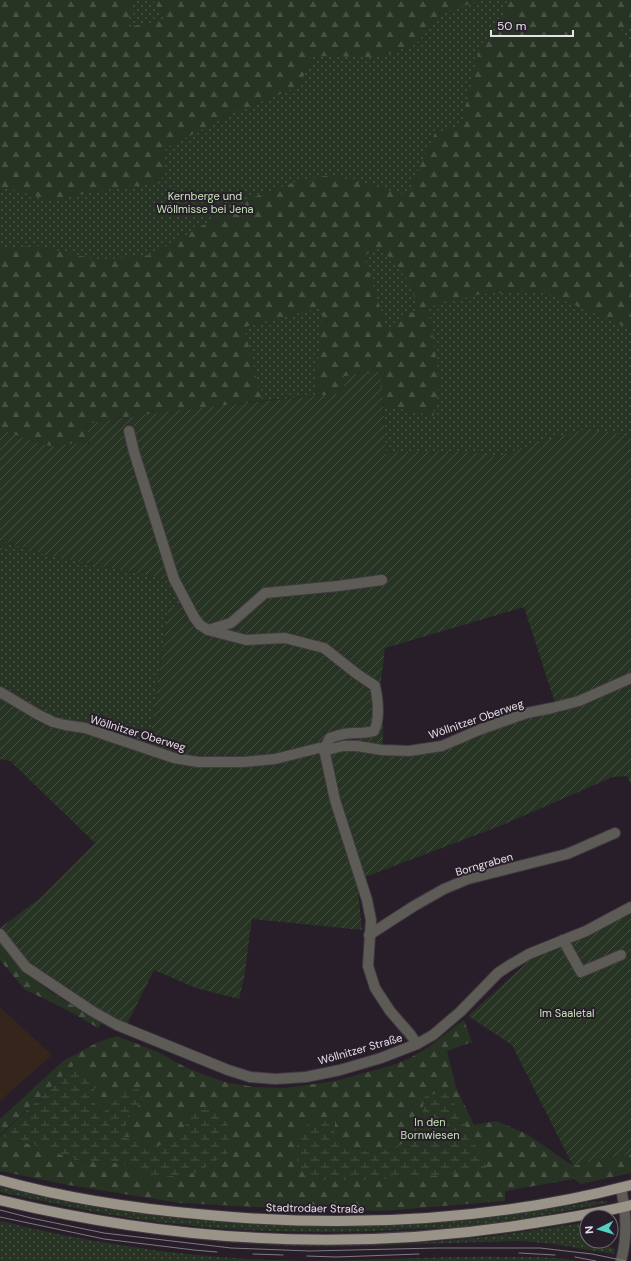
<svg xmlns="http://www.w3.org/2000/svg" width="631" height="1261" font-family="'DM Sans',sans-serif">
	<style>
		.commercial { fill: #35251b }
		.grass { fill: url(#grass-dots) }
		.forest { fill: url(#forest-firs); fill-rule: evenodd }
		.wetland { fill: url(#wetland-marsh) }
		.garden { fill: url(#garden-furrows); fill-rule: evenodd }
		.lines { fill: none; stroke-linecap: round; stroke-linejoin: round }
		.minor-casing { stroke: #423944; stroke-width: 12 }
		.major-casing { stroke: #423944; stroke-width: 12 }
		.minor { stroke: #5d5b55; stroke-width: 10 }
		.major { stroke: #999487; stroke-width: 10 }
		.tram { stroke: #7f7881; stroke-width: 1 }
		.labels { text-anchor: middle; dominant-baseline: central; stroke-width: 4; stroke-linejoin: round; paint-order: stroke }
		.park-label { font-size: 11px; fill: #c2e4b5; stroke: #271e29 }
		.street-label { font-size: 11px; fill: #e7e1e9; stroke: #271e29 }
	</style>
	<defs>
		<pattern id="grass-dots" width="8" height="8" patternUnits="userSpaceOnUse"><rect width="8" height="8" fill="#273323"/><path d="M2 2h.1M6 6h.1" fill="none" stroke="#465043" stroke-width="1.8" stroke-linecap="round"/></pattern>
		<pattern id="forest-firs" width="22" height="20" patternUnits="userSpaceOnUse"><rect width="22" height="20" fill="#273323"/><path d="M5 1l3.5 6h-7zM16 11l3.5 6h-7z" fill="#465043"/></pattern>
		<pattern id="wetland-marsh" width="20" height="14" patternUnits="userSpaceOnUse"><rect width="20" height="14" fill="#273323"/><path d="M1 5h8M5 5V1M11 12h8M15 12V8" fill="none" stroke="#465043"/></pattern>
		<pattern id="garden-furrows" width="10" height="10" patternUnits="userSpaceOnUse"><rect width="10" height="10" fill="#273323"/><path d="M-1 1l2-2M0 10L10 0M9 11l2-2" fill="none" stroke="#465043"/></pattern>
	</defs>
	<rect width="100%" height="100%" fill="#271e29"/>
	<polygon class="commercial" points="1,1008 52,1055 0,1101 0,1009"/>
	<g class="grass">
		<polygon points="0,0 631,0 631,436 586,430 540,466 386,458 383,405 386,405 316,392 315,396 262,401 262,399 0,434"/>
		<polygon points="3,541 46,555 171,580 183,605 168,608 149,748 54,719 0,690 0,558"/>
		<path d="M0,1186L54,1198L128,1211L186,1219L310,1226H361L471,1220L567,1206L587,1202L608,1201L607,1203C562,1212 517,1220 471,1226C451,1228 432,1228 412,1229C318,1235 223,1232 130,1218C86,1211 43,1201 0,1192Z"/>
		<path d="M0,1205C140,1238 284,1251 428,1242C482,1239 534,1230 587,1222V1241H611L610,1247L615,1249L614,1254L553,1244L523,1241C445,1242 368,1248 290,1246C192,1243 95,1228 0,1206Z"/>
		<path d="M0,1221C99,1245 203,1260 305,1261C371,1261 436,1256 502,1257C528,1257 555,1257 580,1261H0Z"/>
	</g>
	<g class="forest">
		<polygon points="0,0 132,0 128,27 165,20 153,0 481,0 445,12 415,45 376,57 314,56 298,87 238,111 166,148 161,183 90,192 52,201 0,186"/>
		<path d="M507,0H631V23L621,31L631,43V329L542,291L480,294L428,307L440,382L433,416L383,405L379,372L344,377V393L315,396L323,307L244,327L262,401L126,417L87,425L90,442L49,446L0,430V248L37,246L99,260L150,255L254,197L297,181L330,175L407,195L435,133L461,126L479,50L502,24ZM381,248L412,285L417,309L387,330L364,255Z"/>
		<path d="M0,940C8,950 16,962 25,971C48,993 75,1007 103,1021L98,1028L67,1010L24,989L0,960Z"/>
		<path d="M464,1020L472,1042L447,1051L456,1087L474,1125L496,1121L527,1134L573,1166L590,1161L631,1154V1173L581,1184L574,1179L505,1191V1201L382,1211L315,1210L180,1203L68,1185L0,1171V1136L45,1148L75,1160L111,1162L129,1165L149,1179L230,1128L216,1111L192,1108L181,1137L151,1149L126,1137L127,1117L139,1105H110L102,1114L91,1098L75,1064L0,1135V1119L63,1061L98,1042L117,1036L158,1052L187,1068L208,1076L228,1083L256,1087L285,1088L335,1081L393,1065L410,1058L427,1048ZM425,1097L445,1175L298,1136L335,1122L334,1135L346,1147L375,1153L406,1143L422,1117Z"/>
	</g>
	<g class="wetland">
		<polygon points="75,1064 97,1084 91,1098 102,1114 110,1105 125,1092 146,1087 139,1105 127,1117 126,1137 151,1149 181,1137 192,1108 217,1111 230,1128 228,1153 196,1173 149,1179 129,1165 111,1162 75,1160 45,1148 0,1136"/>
		<polygon points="447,1090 487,1168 445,1175 366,1180 314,1180 297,1167 297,1136 311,1121 335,1122 334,1135 346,1147 375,1153 406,1143 422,1117 424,1097"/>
	</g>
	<g class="garden">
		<path d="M380,372L383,405L386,457L390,453L434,451L477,453L496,457L540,442L586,429L631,436V785L627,776L613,777L500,826L357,880L362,930L252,919L244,978L239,999L196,988L154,970L127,1024L91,1006L39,973L23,958L0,928L39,899L95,843L10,761L0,759V690L54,719L149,748L168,608L183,605L171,580L46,555L4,541L0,558V430L49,446L89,442L87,424C172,408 258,403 344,393V376ZM524,607L558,712L526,717L403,754L383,753V700L380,688L385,648Z"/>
		<polygon points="631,914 631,1154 591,1161 573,1166 512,1045 468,1016 530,960"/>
	</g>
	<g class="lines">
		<defs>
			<g id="minor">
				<path d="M129,431L134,452L174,579L194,617L200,625L208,630L246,640L285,638L324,648L357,674L375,686C378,700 380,718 374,731C367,733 362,733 355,733C346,733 338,735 330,738L324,749L335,800L367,900L371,920L368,966L375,988L390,1011L410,1034L417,1044"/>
				<polyline points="208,630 231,623 265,593 338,586 382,580"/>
				<polyline points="0,692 37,714 53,722 65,725 85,728 174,758 198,762 244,762 275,759 319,748 331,749 343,746 357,746 382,750 409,751 442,746 479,730 527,713 552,708 579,701 631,678"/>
				<polyline points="0,934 26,967 92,1011 117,1025 228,1070 250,1077 275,1079 306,1077 340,1070 381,1058 417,1044 433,1035 460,1012 498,973 510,965 529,954 586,931 631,907"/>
				<polyline points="369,935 414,906 444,889 468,879 567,854 590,844 615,833"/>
				<polyline points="563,940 581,972 621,955"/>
				<path d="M621,1261C628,1234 626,1214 621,1188"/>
			</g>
			<g id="major">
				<path d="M0,1180C68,1199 138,1209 208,1215C349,1228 493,1221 631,1185"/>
				<path d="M0,1200C175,1242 356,1252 534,1223C566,1218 599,1213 631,1205"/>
			</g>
		</defs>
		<use href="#minor" class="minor-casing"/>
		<use href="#major" class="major-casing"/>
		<use href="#minor" class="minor"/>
		<use href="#major" class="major"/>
		<g class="tram">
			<polyline points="0,1210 31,1218 104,1233 231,1248 310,1251 437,1248 540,1248 592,1254 626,1261"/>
			<polyline points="0,1217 104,1239 194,1250 217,1252"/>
			<polyline points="519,1253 555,1255"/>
			<polyline points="253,1254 283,1255"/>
			<polyline points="307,1256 336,1257 419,1254"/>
			<polyline points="575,1257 596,1261"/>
		</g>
	</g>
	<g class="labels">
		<g class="park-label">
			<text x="205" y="196">Kernberge und<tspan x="205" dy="13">Wöllmisse bei Jena</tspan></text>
			<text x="567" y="1013">Im Saaletal</text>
			<text x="430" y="1122">In den<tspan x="430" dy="13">Bornwiesen</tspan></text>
		</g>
		<g class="street-label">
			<text transform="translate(476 719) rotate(-19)">Wöllnitzer Oberweg</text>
			<text transform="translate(138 733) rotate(17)">Wöllnitzer Oberweg</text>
			<text transform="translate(484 864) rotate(-16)">Borngraben</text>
			<text transform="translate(360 1049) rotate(-16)">Wöllnitzer Straße</text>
			<text transform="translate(315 1208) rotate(1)">Stadtrodaer Straße</text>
		</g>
	</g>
	<g transform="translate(599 1229) rotate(265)"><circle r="19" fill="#271e29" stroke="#746c76"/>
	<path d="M0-3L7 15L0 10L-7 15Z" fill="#56cec2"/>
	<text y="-6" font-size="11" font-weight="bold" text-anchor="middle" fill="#e7e1e9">N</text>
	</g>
	<path d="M491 30v6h82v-6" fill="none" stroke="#e7e1e9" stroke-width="2"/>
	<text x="497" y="30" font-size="12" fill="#e7e1e9" stroke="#271e29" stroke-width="3" paint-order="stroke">50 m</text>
</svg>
